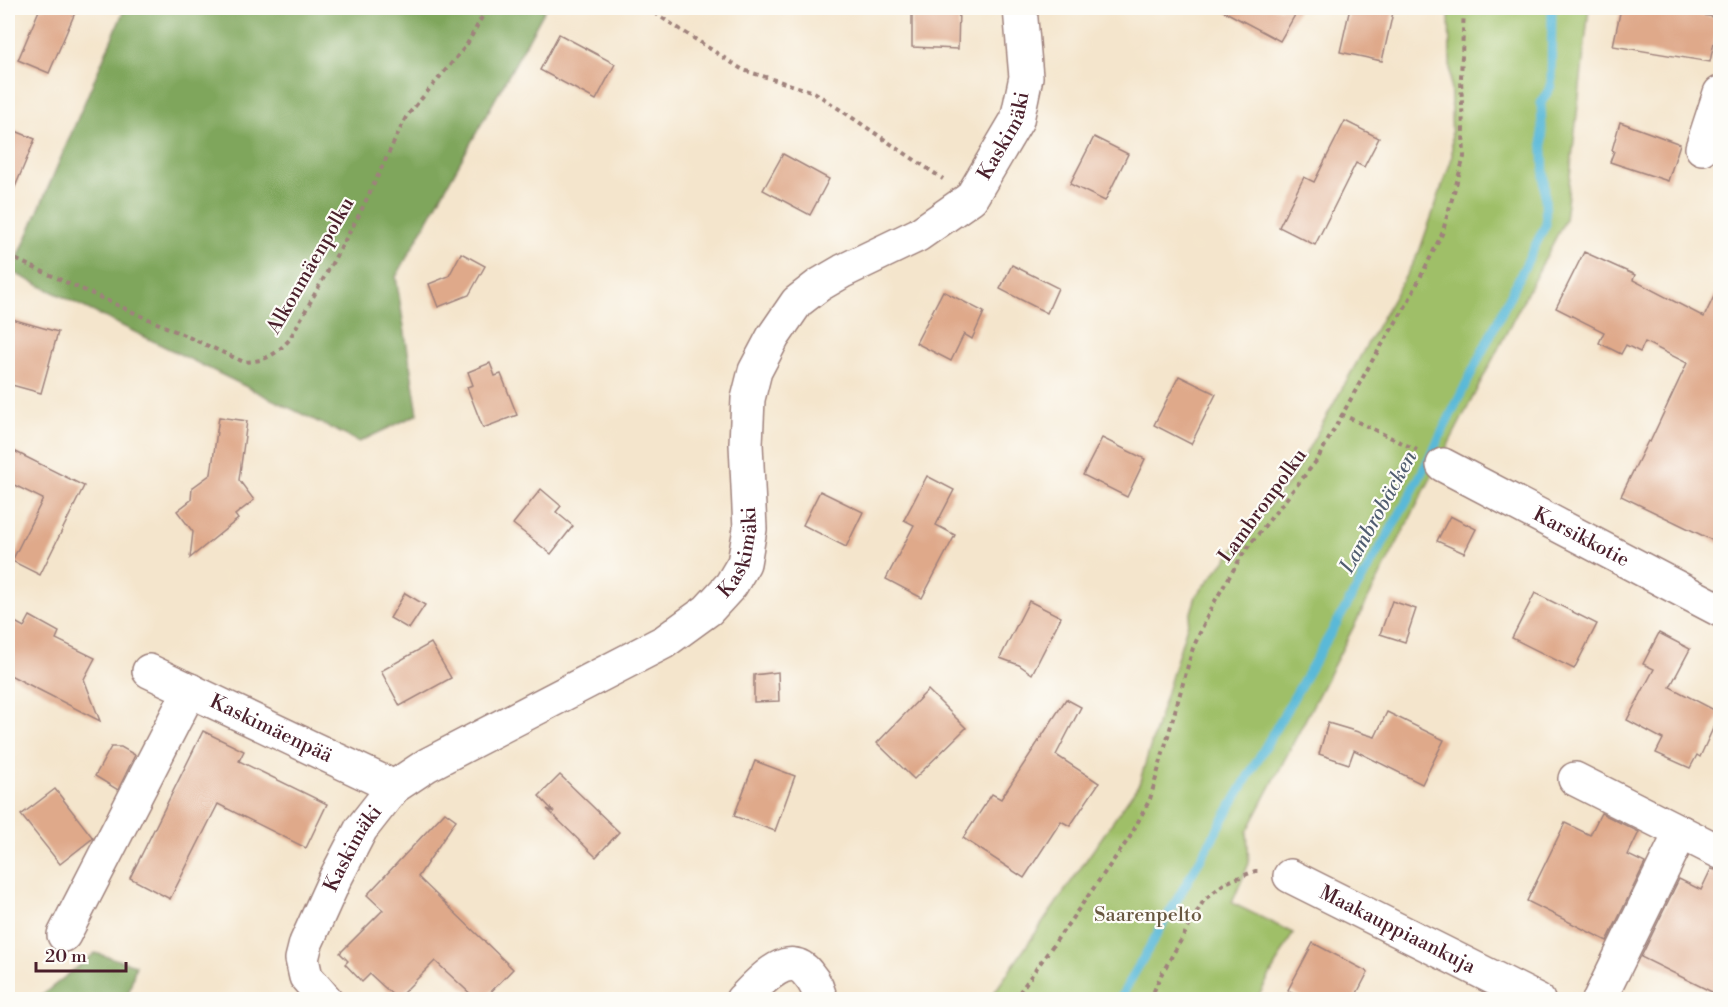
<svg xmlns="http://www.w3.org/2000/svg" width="1728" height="1007" font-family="'Libre Bodoni',serif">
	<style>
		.green { fill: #9fbf67; stroke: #746f49; stroke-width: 1.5 }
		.forest { fill: #7fa65c; stroke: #646244; stroke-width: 1.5 }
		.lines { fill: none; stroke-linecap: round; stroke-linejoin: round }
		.stream { stroke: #5ab9d8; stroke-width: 9 }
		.building { fill: #dfa98a }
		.minor-casing { stroke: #9f827c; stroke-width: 36 }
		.path { stroke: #9f827c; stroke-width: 4; stroke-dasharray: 4.5 4.5; stroke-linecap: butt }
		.minor { stroke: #fff; stroke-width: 33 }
		.labels { text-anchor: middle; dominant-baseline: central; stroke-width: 4.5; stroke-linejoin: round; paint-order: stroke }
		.street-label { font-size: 20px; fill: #4a1f2b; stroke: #fdfcf7 }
		.park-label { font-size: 20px; fill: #685740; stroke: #fdfcf7 }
		.water-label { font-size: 21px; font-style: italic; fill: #505d70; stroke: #fdfcf7 }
	</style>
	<rect width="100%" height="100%" fill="#fdfcf7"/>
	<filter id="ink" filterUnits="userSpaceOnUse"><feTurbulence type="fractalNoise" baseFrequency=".0167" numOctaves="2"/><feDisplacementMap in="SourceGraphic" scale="12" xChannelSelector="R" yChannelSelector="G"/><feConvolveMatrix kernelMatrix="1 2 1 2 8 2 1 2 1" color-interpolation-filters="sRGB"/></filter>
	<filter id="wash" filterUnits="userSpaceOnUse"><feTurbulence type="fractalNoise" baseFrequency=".008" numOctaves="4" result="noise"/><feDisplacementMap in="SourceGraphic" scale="24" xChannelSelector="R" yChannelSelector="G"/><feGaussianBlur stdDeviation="1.35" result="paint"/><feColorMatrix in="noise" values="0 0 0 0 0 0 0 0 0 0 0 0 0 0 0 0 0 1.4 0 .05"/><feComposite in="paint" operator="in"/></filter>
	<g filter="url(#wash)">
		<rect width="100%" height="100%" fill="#f4e5cc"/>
		<polygon class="green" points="1449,8 1589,8 1565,220 1247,832 1249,863 1232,903 1293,933 1257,999 989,1000 1139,784 1196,596 1290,481 1419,252 1452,158"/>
		<g class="forest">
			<polygon points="125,8 546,8 396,277 418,414 359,442 12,272"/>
			<polygon points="95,953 136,965 127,999 37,999"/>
		</g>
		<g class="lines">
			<polyline class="stream" points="1119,1000 1410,496 1546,224 1541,103 1551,86 1552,8"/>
		</g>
		<g id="blocks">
			<g class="building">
				<polygon points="40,8 77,8 49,73 18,60"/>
				<polygon points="912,8 959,8 958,49 912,47"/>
				<polygon points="1218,8 1299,8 1280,41"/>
				<polygon points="1350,8 1394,8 1382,61 1340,52"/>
				<polygon points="1621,8 1665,8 1719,18 1710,62 1613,46"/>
				<polygon points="559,34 615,64 596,100 540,70"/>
				<polygon points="1345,121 1379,138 1364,167 1356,163 1315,245 1279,227 1304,177 1314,182"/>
				<polygon points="1620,122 1680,144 1668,181 1610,162 1614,151 1612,150"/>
				<polygon points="8,128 35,139 8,204"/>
				<polygon points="1094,137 1128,154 1105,201 1070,184"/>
				<polygon points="783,154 829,179 810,215 763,190"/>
				<polygon points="1584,252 1635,275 1633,280 1704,317 1720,284 1720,544 1621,496 1648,441 1650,442 1687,363 1645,342 1640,352 1626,345 1621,354 1599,343 1604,332 1556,308"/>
				<polygon points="461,253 485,266 469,295 438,307 429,284 449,276"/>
				<polygon points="1012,265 1058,288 1047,313 1000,289"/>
				<polygon points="943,291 984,312 972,339 964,334 951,361 916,343"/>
				<polygon points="8,318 58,332 41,393 8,384"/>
				<polygon points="490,363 495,376 501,374 517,415 483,428 467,387 473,385 468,372"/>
				<polygon points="1179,376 1216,394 1191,444 1154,425"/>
				<polygon points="219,417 247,421 239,480 254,500 235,515 238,519 190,558 193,532 177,511 191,500 192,488 211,474"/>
				<polygon points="1102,438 1145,459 1127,497 1083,475"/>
				<polygon points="8,448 84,486 40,575 12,561 43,499 8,482"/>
				<polygon points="927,476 954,490 936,525 955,535 922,598 886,579 914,525 904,520"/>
				<polygon points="541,489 561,506 556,512 573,526 551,554 513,524"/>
				<polygon points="820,491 863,512 846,547 803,525"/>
				<polygon points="1450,516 1476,529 1464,553 1437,541"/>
				<polygon points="405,593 425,605 409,629 390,618"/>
				<polygon points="1535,593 1597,624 1574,669 1512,638"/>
				<polygon points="1029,601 1061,617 1032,674 1019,665 1000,658"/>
				<polygon points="1392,601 1416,609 1405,642 1380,634"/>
				<polygon points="30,616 59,632 56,639 95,658 84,679 100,721 8,674 8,618 24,627"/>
				<polygon points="1659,633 1690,649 1670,687 1720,713 1700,757 1697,755 1690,768 1656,753 1663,739 1627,720 1654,669 1643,664"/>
				<polygon points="431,643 451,678 400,706 381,671"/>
				<polygon points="778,672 779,701 754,702 754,675"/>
				<polygon points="928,690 966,728 914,779 877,743"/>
				<polygon points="1066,699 1081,707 1056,755 1099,783 1070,826 1061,821 1024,878 963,838 992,794 1001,799"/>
				<polygon points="1387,712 1444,740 1422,784 1354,750 1349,764 1319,754 1328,723 1375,737"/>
				<polygon points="203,731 244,751 239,761 327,804 306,848 218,804 170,899 130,878"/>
				<polygon points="111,747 121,747 135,755 118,790 95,776"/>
				<polygon points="755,761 795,776 775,831 734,816"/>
				<polygon points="560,775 619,832 596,857 547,809 554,812 539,796"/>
				<polygon points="55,789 93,838 60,864 21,815"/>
				<polygon points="445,812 456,820 418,877 513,969 484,999 476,999 435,961 397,999 370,974 362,982 345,964 348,961 340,953 383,910 367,895"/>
				<polygon points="1601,813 1639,832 1628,855 1645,863 1607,941 1527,901 1565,823 1590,835"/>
				<polygon points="1711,869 1720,871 1720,996 1641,957 1679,879 1701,890"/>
				<polygon points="1313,943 1368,972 1354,999 1306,999 1288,990"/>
			</g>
		</g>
	</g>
	<g filter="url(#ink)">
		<use href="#blocks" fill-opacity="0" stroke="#9f827c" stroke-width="1.5"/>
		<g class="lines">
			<defs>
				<g id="minor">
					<polyline points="1702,148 1720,93"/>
					<path id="s1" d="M1443,465L1720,610"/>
					<path id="s2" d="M149,671L394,787"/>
					<polyline points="1575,779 1720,852"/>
					<path id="s3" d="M1290,876L1538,1000"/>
					<polyline points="64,935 190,690"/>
					<path id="s4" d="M326,1000L306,977L302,959L306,943L335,879L361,829L394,787L427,765L664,642L708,610L731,585L744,563L750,529L746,444L748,399L755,371L773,337L797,302L819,285L843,271L918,235L971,198L1017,120L1026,77L1020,8"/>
					<path d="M742,1000C757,985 788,947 808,974C815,982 819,989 820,1000"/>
					<polyline points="1599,1000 1681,832"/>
				</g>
			</defs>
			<use href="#minor" class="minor-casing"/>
			<g class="path">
				<polyline points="647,8 743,70 814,92 943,179"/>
				<path d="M8,256L244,362C265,361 274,356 289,340L359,215L406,117L466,46L487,8"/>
				<polyline points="1341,414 1417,450"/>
				<polyline points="1014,1000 1130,837 1150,799 1193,648 1212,606 1244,552 1317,460 1372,361 1407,304 1442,234 1464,157 1461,78 1464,8"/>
				<polyline points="1150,1000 1161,975 1204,900 1225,883 1255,871 1260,871"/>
			</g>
			<use href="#minor" class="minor"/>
		</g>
	</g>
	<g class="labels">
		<g class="street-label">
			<text stroke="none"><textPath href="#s4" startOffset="1215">Kaskimäki</textPath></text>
			<text transform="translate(311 266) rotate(-60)">Alkonmäenpolku</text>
			<text transform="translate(1263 506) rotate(-54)">Lambronpolku</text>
			<text stroke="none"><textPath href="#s1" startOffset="156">Karsikkotie</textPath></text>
			<text stroke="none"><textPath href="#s4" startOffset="675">Kaskimäki</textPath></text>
			<text stroke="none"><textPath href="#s2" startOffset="135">Kaskimäenpää</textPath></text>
			<text stroke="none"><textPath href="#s4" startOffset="171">Kaskimäki</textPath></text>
			<text stroke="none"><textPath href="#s3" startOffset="120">Maakauppiaankuja</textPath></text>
		</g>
		<g class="park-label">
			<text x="1148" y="915">Saarenpelto</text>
		</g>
		<g class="water-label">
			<text transform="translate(1379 512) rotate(-61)">Lambrobäcken</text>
		</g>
	</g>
	<rect width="1728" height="1007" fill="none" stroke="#fdfcf7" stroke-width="30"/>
	<path d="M36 962v9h90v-9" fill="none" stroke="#4a1f2b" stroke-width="3"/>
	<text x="45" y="962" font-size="18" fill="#4a1f2b" stroke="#fdfcf7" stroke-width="4.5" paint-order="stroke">20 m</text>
</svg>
